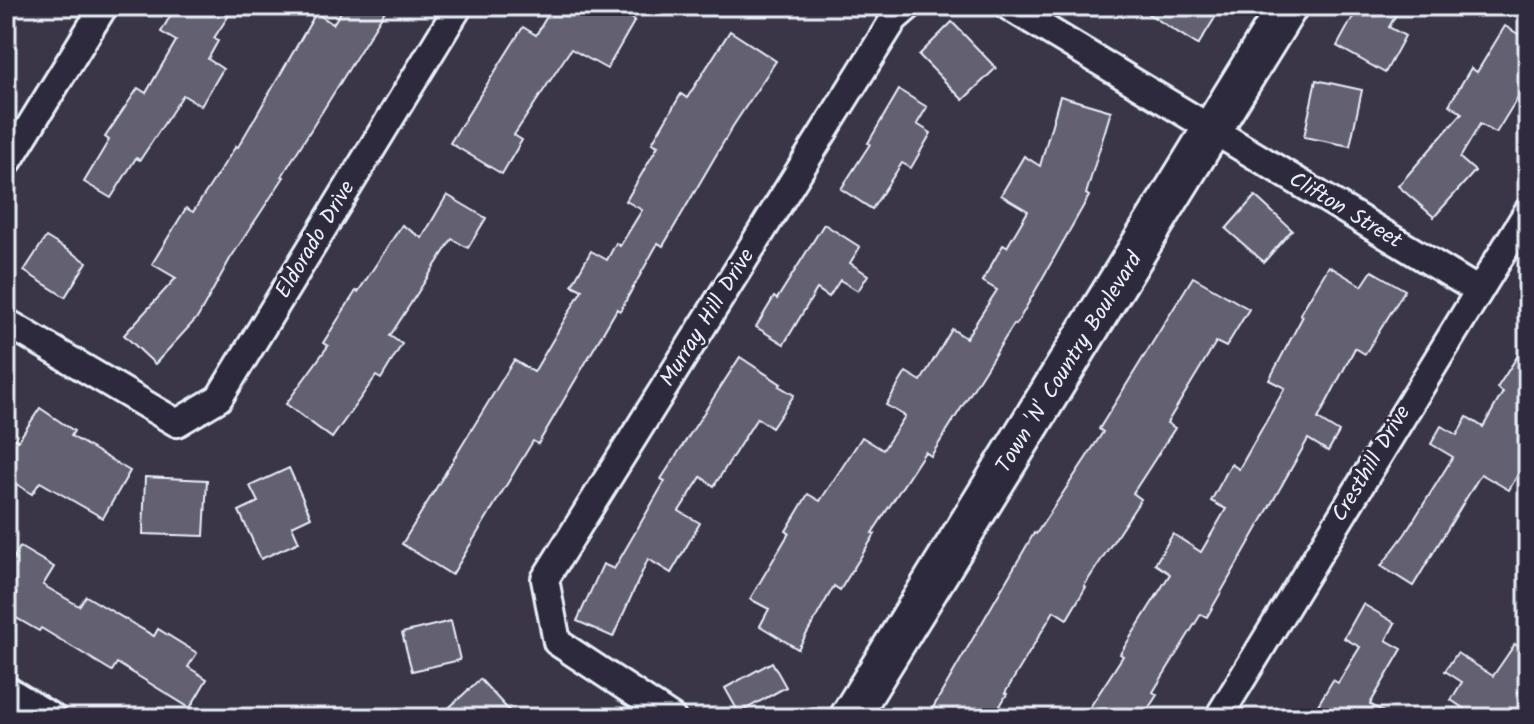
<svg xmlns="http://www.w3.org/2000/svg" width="1534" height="724" font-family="Kalam,sans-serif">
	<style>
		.building { fill: #636171; stroke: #e8f1f8; stroke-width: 2 }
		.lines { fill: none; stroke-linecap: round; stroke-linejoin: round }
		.street-casing { stroke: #e8f1f8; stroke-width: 32 }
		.secondary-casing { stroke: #e8f1f8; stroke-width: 44 }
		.street { stroke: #2f2a3d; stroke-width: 26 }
		.secondary { stroke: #2f2a3d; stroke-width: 38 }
		.labels { text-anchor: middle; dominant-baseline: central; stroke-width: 6; stroke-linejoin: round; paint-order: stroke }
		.street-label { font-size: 22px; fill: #e8f1f8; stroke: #2f2a3d }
	</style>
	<rect width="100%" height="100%" fill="#3a3648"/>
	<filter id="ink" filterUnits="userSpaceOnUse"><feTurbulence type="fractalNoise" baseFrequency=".0125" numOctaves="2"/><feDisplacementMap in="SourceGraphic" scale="16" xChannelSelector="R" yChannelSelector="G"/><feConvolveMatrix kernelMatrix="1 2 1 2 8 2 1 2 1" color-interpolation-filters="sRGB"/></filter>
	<g filter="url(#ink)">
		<g class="building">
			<polygon points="176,6 235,6 214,38 218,41 208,59 223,69 201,106 183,95 140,160 136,158 111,198 84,182 109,140 105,137 138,88 146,93 176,41 161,32"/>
			<polygon points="345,6 388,6 282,176 284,177 230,259 198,317 155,364 124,335 176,278 152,264 186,208 193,212 236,146 238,147 316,13 333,24"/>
			<polygon points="553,6 611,6 635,20 607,69 571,49 514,135 522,140 502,174 450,143 523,27 536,35"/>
			<polygon points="1136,6 1200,6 1216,16 1198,45"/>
			<polygon points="1359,6 1401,6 1389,27 1405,36 1385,73 1337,46"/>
			<polygon points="952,22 996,68 963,100 919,55"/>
			<polygon points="1505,26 1528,40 1528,81 1496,133 1480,124 1460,158 1475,171 1434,217 1398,186 1462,113 1449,105 1471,68 1477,72"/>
			<polygon points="730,31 776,61 733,126 663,246 658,243 620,311 617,309 538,444 533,441 452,575 402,544 514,360 534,372 582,290 572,285 591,251 607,260 616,243 620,246 642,210 626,201 658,146 652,143 681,94 687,98"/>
			<polygon points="1316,80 1362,90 1350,146 1304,137"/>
			<polygon points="899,90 927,107 917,124 931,133 911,168 902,163 872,209 841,189 870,144 868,143"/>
			<polygon points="1060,96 1111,111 1086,194 1089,196 1016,325 1014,324 931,456 925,452 872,533 875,534 840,590 834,586 798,649 760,626 769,609 750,599 789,533 786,531 808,494 820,501 862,437 883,450 905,416 886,405 906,372 921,381 952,329 966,338 997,290 982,281 1003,245 1007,247 1028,211 1001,195 1024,156 1040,166"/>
			<polygon points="447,195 486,218 468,248 452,239 390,336 402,344 381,379 376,376 332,438 286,404 328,346 323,343 356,291 358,292 402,225 422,238"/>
			<polygon points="1255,196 1292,230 1264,262 1226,229"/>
			<polygon points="824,224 860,247 850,263 868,275 858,291 840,280 829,297 817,289 784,344 756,327 774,297 777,299"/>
			<polygon points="46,237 87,262 65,297 24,271"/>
			<polygon points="1329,266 1362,286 1372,271 1405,290 1365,354 1355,348 1318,419 1339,432 1328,451 1308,439 1207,617 1201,614 1153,692 1157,695 1142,718 1083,718 1123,656 1120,654 1170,574 1155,564 1173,534 1201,552 1226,509 1211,501 1231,464 1239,469 1285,388 1269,380 1303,316 1300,314"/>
			<polygon points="1193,277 1249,309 1226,347 1216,342 1167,423 1175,428 1133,493 1141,499 1084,586 1086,587 1067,619 1054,611 1005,693 1007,694 993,718 927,718 1034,533 1036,534 1103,432 1099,429"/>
			<polygon points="1528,340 1528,457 1509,490 1481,474 1413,586 1381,566 1405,534 1453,457 1431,444 1441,426 1457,435 1467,417 1483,427 1503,392 1497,388"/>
			<polygon points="740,357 781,384 779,386 794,395 772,428 757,418 714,486 701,477 679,511 700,523 671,573 648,559 613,637 577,621 603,564 614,569 665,481 661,479"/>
			<polygon points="40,408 74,431 71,436 130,471 103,518 40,482 32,494 6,477 6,433 18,441"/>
			<polygon points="289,468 311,517 292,526 299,542 261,559 239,511 258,502 250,486"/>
			<polygon points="145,477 207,480 204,536 143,534"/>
			<polygon points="20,547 54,567 43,585 79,606 86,596 154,636 158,629 197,653 188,667 207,679 190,708 117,663 112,671 41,628 39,631 6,612 16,593 6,587 6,572"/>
			<polygon points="1363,604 1395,623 1386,640 1402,649 1370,704 1394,718 1310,718 1333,680 1338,683 1360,647 1344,638"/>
			<polygon points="451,621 460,660 412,671 402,633"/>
			<polygon points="1515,644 1528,653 1528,678 1518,693 1526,698 1512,718 1478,718 1451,700 1462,682 1445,671 1457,653 1493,676"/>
			<polygon points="772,662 786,687 739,713 725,688"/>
			<polygon points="480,679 516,718 438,718"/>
		</g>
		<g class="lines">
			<defs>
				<g id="street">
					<polyline points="1008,6 1477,290"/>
					<polyline points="6,165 104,6"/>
					<polyline points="6,322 177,423 219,398 459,6"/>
					<polyline points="6,689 53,718"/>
					<polyline points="672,718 557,642 545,579 894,19 909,6"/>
					<polyline points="1218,718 1528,211"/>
				</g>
				<polyline id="secondary" points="849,718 1288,6"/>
			</defs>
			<use href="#street" class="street-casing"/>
			<use href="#secondary" class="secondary-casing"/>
			<use href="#street" class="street"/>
			<use href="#secondary" class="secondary"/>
		</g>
	</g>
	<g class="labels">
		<g class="street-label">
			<text transform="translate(1345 211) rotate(31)">Clifton Street</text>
			<text transform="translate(316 240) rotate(-59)">Eldorado Drive</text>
			<text transform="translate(708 318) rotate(-58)">Murray Hill Drive</text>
			<text transform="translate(1070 363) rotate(-58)">Town 'N' Country Boulevard</text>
			<text transform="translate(1372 464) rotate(-59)">Cresthill Drive</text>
		</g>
	</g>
	<rect width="1534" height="724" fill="none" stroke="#2f2a3d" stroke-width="32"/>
	<rect x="16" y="16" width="1502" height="692" fill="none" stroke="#e8f1f8" stroke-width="3" filter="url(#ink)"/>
</svg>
